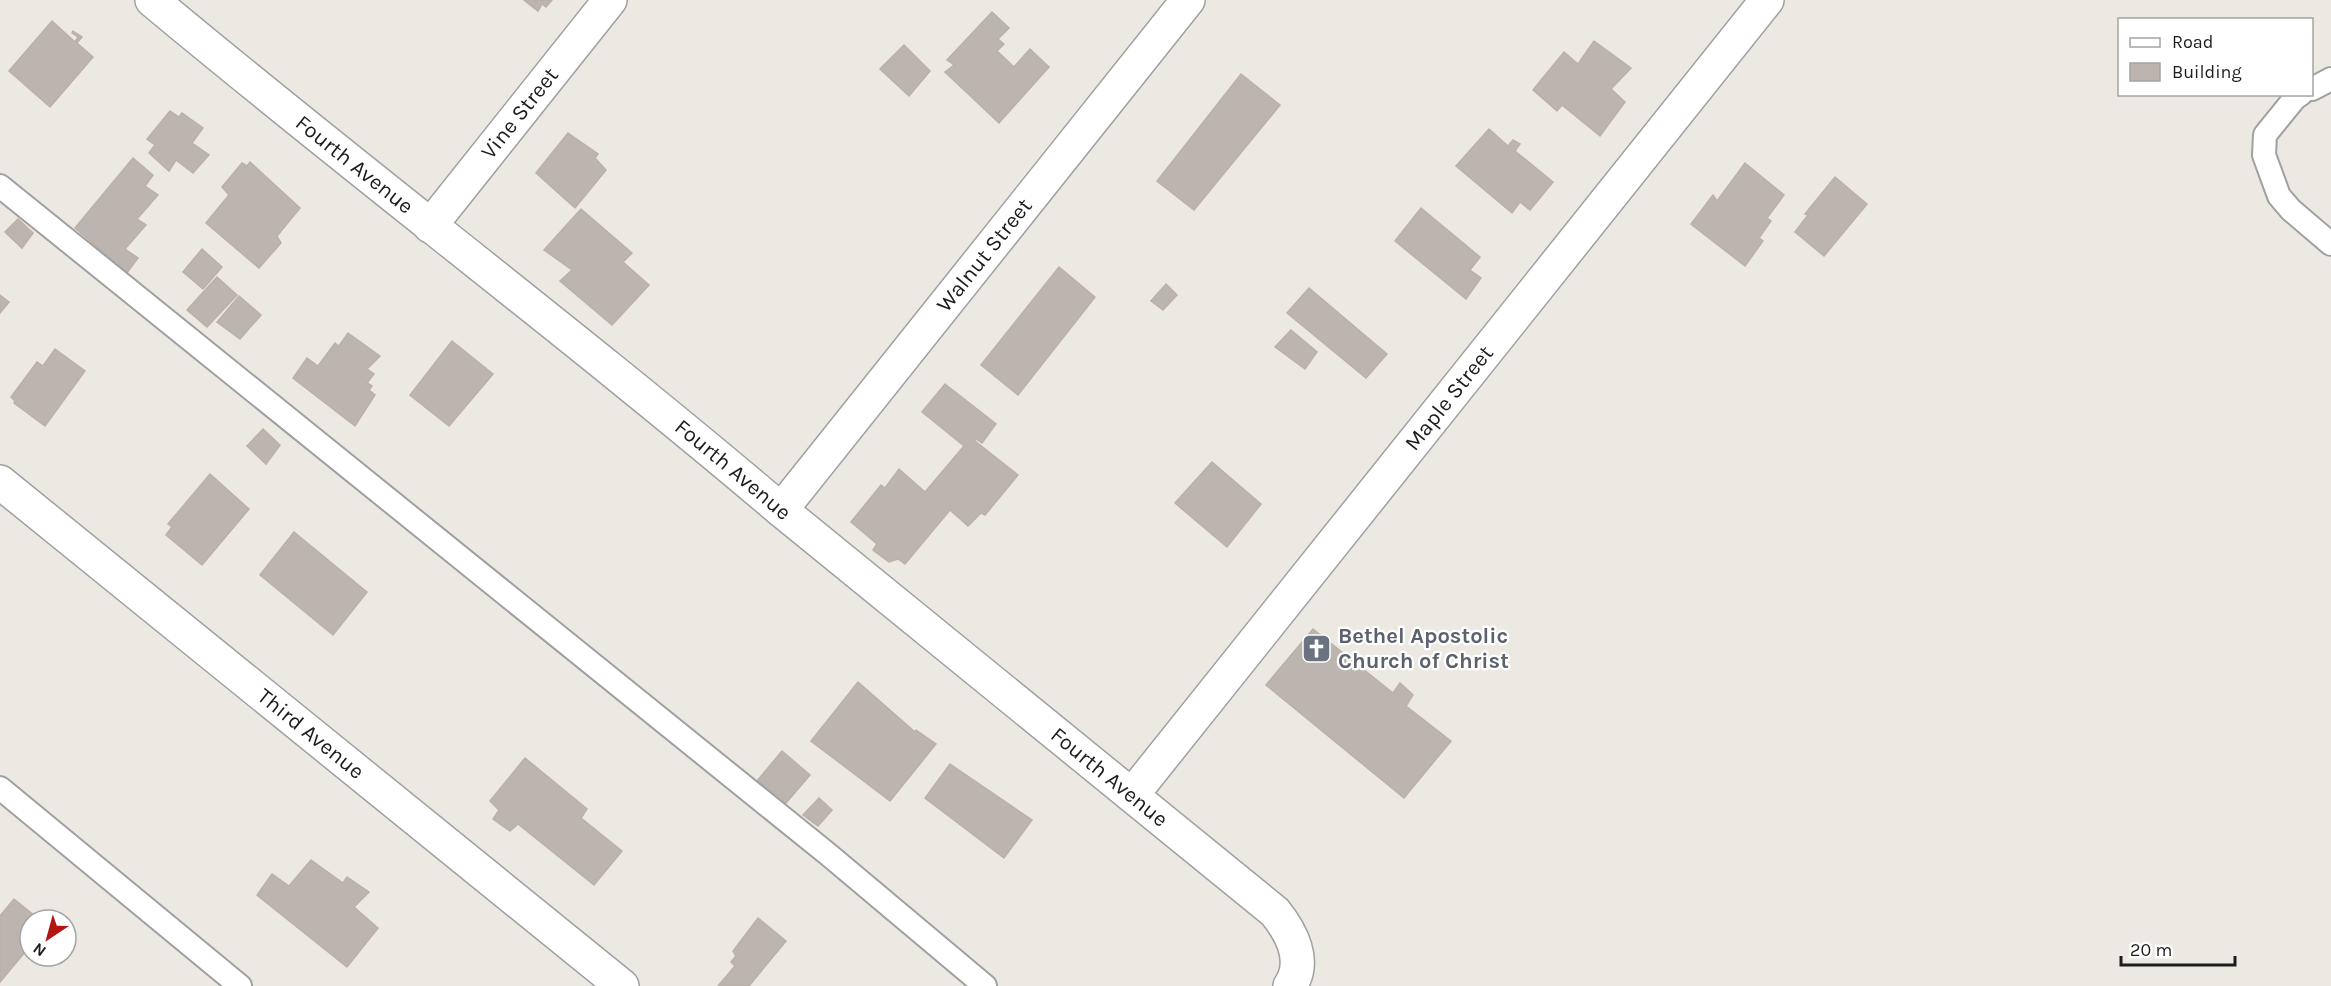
<svg xmlns="http://www.w3.org/2000/svg" width="2331" height="986" font-family="Karla,sans-serif">
	<style>
		.building { fill: #bcb5af; stroke: #bcb0a6; stroke-width: 1.5 }
		.lines { fill: none; stroke-linecap: round; stroke-linejoin: round }
		.service-casing { stroke: #a0a0a0; stroke-width: 26 }
		.minor-casing { stroke: #a0a0a0; stroke-width: 36 }
		.service { stroke: #fff; stroke-width: 22 }
		.minor { stroke: #fff; stroke-width: 33 }
		.labels { text-anchor: middle; dominant-baseline: central; stroke-width: 4.5; stroke-linejoin: round; paint-order: stroke }
		.street-label { font-size: 22px; fill: #1c1c1c; stroke: #fff }
		.worship-label { font-size: 22px; font-weight: bold; fill: #5b616d; stroke: #fff; text-anchor: start }
	</style>
	<rect width="100%" height="100%" fill="#ece9e2"/>
	<g class="building">
		<polygon points="524,0 552,0 546,7 542,4 538,11"/>
		<polygon points="992,12 1009,28 998,39 1004,44 997,51 1014,67 1030,49 1049,67 999,123 945,72 954,65 947,60"/>
		<polygon points="52,21 75,42 78,37 72,33 73,31 82,37 77,43 93,57 50,107 9,71"/>
		<polygon points="1594,41 1631,68 1611,89 1625,102 1600,136 1562,105 1557,111 1533,90 1564,52 1578,64"/>
		<polygon points="904,45 930,71 909,96 880,69"/>
		<polygon points="1241,74 1280,105 1194,210 1157,181"/>
		<polygon points="170,111 179,117 182,113 203,128 192,143 209,155 193,173 176,160 169,171 149,153 155,145 147,139"/>
		<polygon points="1489,129 1508,146 1513,140 1520,144 1515,151 1553,182 1530,210 1520,202 1512,213 1456,166"/>
		<polygon points="568,133 598,154 595,158 606,170 575,208 536,173"/>
		<polygon points="133,158 153,175 145,186 158,195 137,219 146,225 125,249 138,258 127,273 75,228"/>
		<polygon points="250,162 300,208 277,236 281,243 259,268 206,223 229,195 222,187 242,163 247,166"/>
		<polygon points="1745,163 1784,195 1767,218 1771,221 1759,238 1763,241 1745,266 1691,224 1713,195 1717,201"/>
		<polygon points="1835,177 1867,204 1824,256 1795,232 1808,215 1805,214"/>
		<polygon points="1421,208 1480,257 1470,270 1481,278 1466,299 1395,241"/>
		<polygon points="581,209 632,253 623,262 649,285 612,325 560,281 572,270 544,250"/>
		<polygon points="18,219 33,233 22,248 5,232"/>
		<polygon points="202,249 222,267 203,289 183,272"/>
		<polygon points="1059,267 1095,297 1018,395 981,365"/>
		<polygon points="217,277 237,295 207,327 187,310"/>
		<polygon points="1166,284 1177,295 1163,310 1151,301"/>
		<polygon points="1309,288 1387,354 1366,378 1287,313"/>
		<polygon points="0,295 9,302 0,313"/>
		<polygon points="239,296 261,315 240,339 217,322"/>
		<polygon points="1291,330 1317,352 1305,369 1275,347"/>
		<polygon points="348,333 380,356 367,369 374,374 367,383 372,386 369,390 375,395 355,426 293,378 307,358 318,366 335,343 339,346"/>
		<polygon points="452,341 493,374 449,426 410,395"/>
		<polygon points="55,349 85,371 45,426 14,403 15,401 11,397 37,362 43,366"/>
		<polygon points="945,384 996,424 982,443 976,439 975,441 1018,475 985,515 981,513 968,526 950,510 905,564 898,559 889,562 873,550 877,544 851,522 881,485 885,488 899,469 925,492 964,446 922,412"/>
		<polygon points="263,429 280,445 266,464 247,446"/>
		<polygon points="1212,462 1261,504 1227,547 1175,503"/>
		<polygon points="210,474 249,509 202,565 166,535 172,527 168,524"/>
		<polygon points="294,532 367,592 333,635 260,575"/>
		<polygon points="1313,629 1393,693 1400,683 1413,695 1406,706 1451,741 1404,798 1266,685"/>
		<polygon points="858,682 915,732 916,730 936,744 890,801 811,741"/>
		<polygon points="782,751 810,775 786,803 757,781"/>
		<polygon points="525,758 587,809 581,818 622,851 594,885 518,824 510,831 493,819 499,810 490,801"/>
		<polygon points="950,764 1032,820 1004,858 925,798"/>
		<polygon points="819,798 832,810 818,826 803,815"/>
		<polygon points="311,860 343,883 347,877 369,892 354,907 378,928 347,967 257,895 272,874 289,886"/>
		<polygon points="14,899 40,920 30,920 30,946 0,982 0,916"/>
		<polygon points="758,918 786,941 749,986 718,986 735,966 731,962 736,956 733,951"/>
	</g>
	<g class="lines">
		<defs>
			<g id="service">
				<polyline points="2312,89 2331,79"/>
				<polyline points="2301,94 2295,98 2265,135 2264,155 2279,196 2291,210 2331,244"/>
				<polyline points="0,186 829,855 985,986"/>
				<polyline points="0,788 240,986"/>
			</g>
			<g id="minor">
				<path id="s1" d="M152,0C359,173 575,335 781,510L1275,912C1291,932 1307,961 1290,986"/>
				<path id="s2" d="M430,226L610,0"/>
				<path id="s3" d="M0,482L622,986"/>
				<path id="s4" d="M781,510L1188,0"/>
				<path id="s5" d="M1132,795L1767,0"/>
			</g>
		</defs>
		<use href="#service" class="service-casing"/>
		<use href="#minor" class="minor-casing"/>
		<use href="#service" class="service"/>
		<use href="#minor" class="minor"/>
	</g>
	<defs>
		<symbol id="church-square" viewBox="-11 -11 22 22"><rect x="-9" y="-9" width="18" height="18" rx="4" fill="#6b7280" stroke="#fff"/><path d="M-1.2-6h2.4v3.5h3.3v2.4h-3.3V6h-2.4V-.1h-3.3v-2.4h3.3Z" fill="#fff"/></symbol>
	</defs>
	<g fill-rule="evenodd">
		<use href="#church-square" x="1300" y="632" width="33" height="33"/>
	</g>
	<g class="labels">
		<g class="street-label">
			<text stroke="none"><textPath href="#s2" startOffset="144">Vine Street</textPath></text>
			<text stroke="none"><textPath href="#s1" startOffset="261">Fourth Avenue</textPath></text>
			<text stroke="none"><textPath href="#s4" startOffset="326">Walnut Street</textPath></text>
			<text stroke="none"><textPath href="#s5" startOffset="508">Maple Street</textPath></text>
			<text stroke="none"><textPath href="#s1" startOffset="747">Fourth Avenue</textPath></text>
			<text stroke="none"><textPath href="#s3" startOffset="400">Third Avenue</textPath></text>
			<text stroke="none"><textPath href="#s1" startOffset="1233">Fourth Avenue</textPath></text>
		</g>
		<g class="worship-label">
			<text x="1338" y="636">Bethel Apostolic<tspan x="1338" dy="25">Church of Christ</tspan></text>
		</g>
	</g>
	<rect x="2118" y="18" width="195" height="78" fill="#ffffff" stroke="#a4a4a4" stroke-width="1.5"/>
	<rect x="2130" y="38" width="30" height="9" fill="#ffffff" stroke="#a4a4a4" stroke-width="1.5"/>
	<text x="2172" y="48" font-size="18" fill="#1c1c1c">Road</text>
	<rect x="2130" y="63" width="30" height="18" fill="#bcb5af" stroke="#a4a4a4" stroke-width="1.5"/>
	<text x="2172" y="78" font-size="18" fill="#1c1c1c">Building</text>
	<g transform="translate(48 938) rotate(216)"><circle r="28" fill="#ffffff" stroke="#a4a4a4" stroke-width="1.5"/>
	<path d="M0-4.5L10 22L0 15L-10 22Z" fill="#b51512"/>
	<text y="-9" font-size="16" font-weight="bold" text-anchor="middle" fill="#1c1c1c">N</text>
	</g>
	<path d="M2121 956v9h114v-9" fill="none" stroke="#1c1c1c" stroke-width="3"/>
	<text x="2130" y="956" font-size="18" fill="#1c1c1c" stroke="#ffffff" stroke-width="4.5" paint-order="stroke">20 m</text>
</svg>
